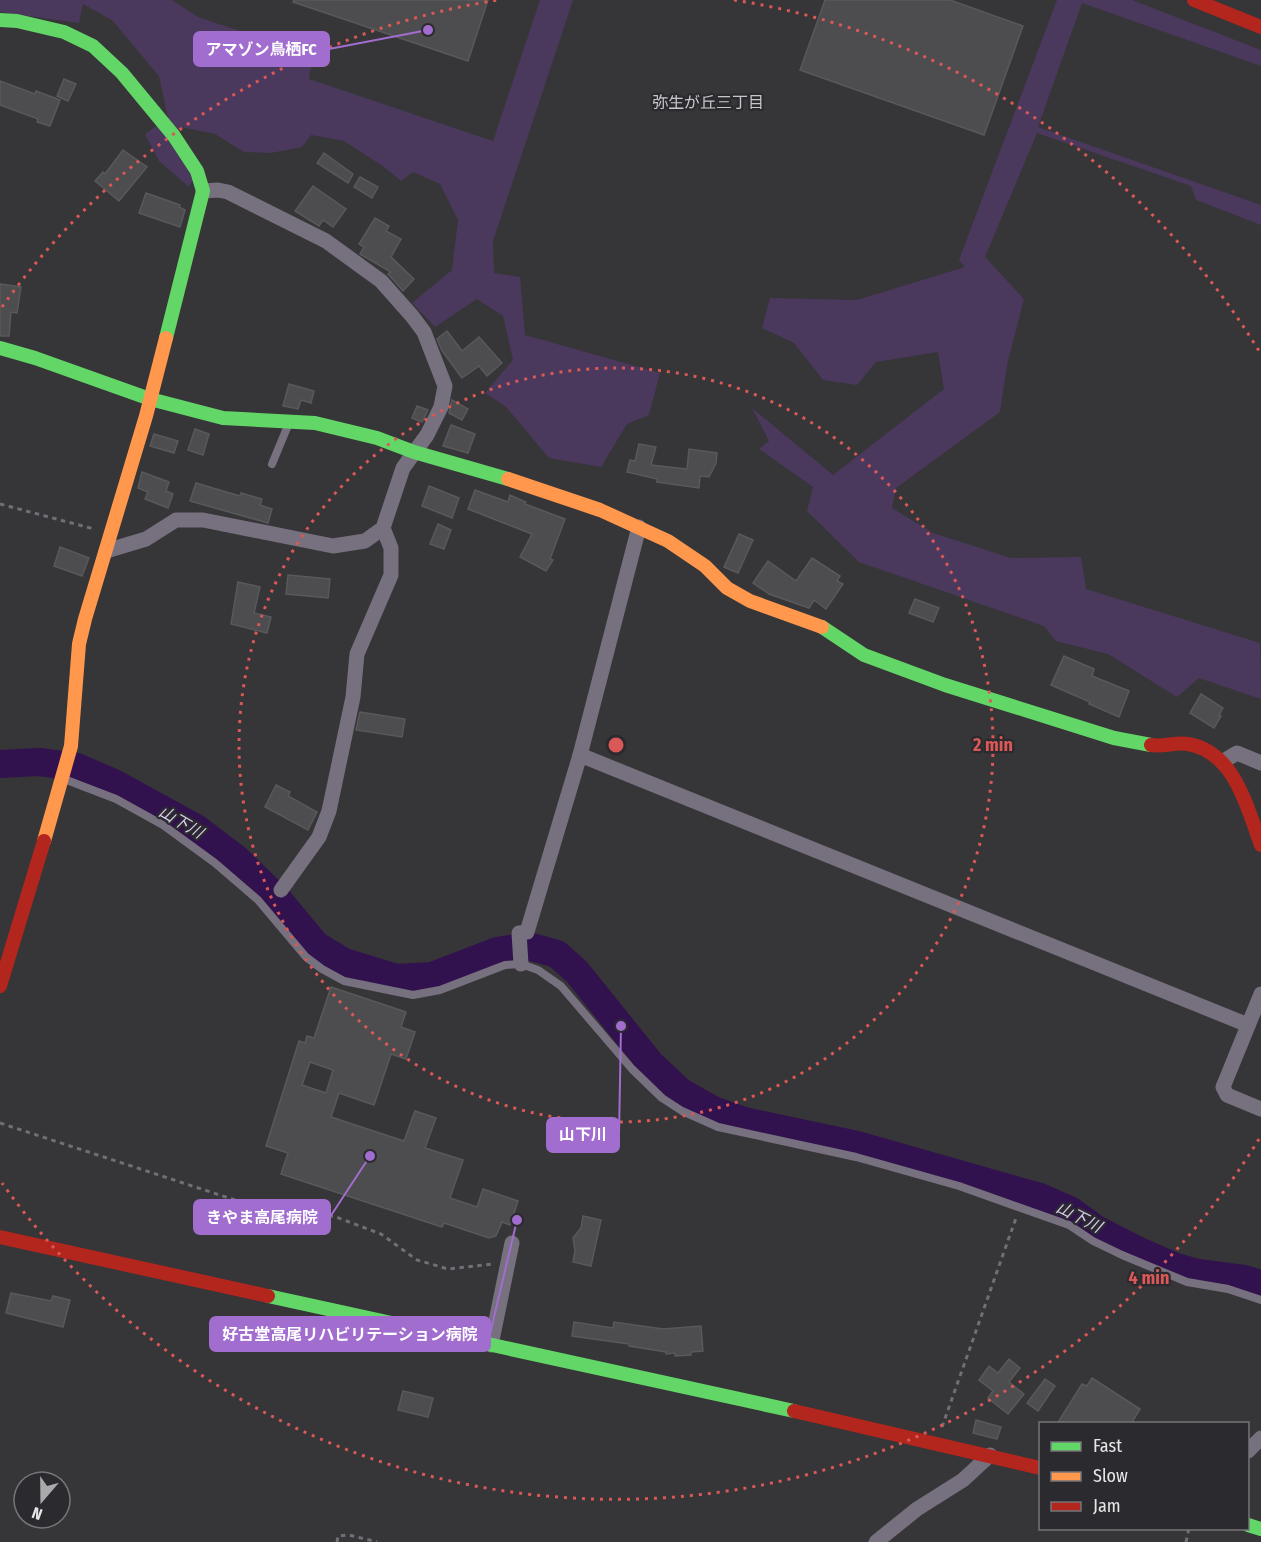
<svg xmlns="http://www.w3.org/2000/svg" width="1261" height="1542" font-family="'Fira Sans Condensed','Noto Sans JP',sans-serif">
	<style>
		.green { fill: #4a395d }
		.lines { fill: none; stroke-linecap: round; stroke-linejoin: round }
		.river { stroke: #32124e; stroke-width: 28 }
		.building { fill: #4d4c4e; stroke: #59585a; stroke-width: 1.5; fill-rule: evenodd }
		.path { stroke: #726e78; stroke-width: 3; stroke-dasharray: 4.5 4.5; stroke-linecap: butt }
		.lane { stroke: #77717f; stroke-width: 8 }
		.street { stroke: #77717f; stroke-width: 15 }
		.fast { stroke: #63d668; stroke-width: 14 }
		.slow { stroke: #ff974d; stroke-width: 14 }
		.jam { stroke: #b3261e; stroke-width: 14 }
		.ring { fill: none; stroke: #da5858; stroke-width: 3; stroke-dasharray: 3 6 }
		.labels { text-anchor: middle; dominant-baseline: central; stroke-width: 4.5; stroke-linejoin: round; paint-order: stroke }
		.neighbourhood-label { font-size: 16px; fill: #c8c6cb; stroke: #2b2a2e }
		.water-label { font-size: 16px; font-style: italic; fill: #dccbf3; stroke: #2b2a2e }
		.centre { fill: #da5858; stroke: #2b2a2e; stroke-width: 3 }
		.ring-label { font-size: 18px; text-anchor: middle; font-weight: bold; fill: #da5858; stroke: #2b2a2e; stroke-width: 4.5; stroke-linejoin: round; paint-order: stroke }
		.leader { fill: none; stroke: #a16dce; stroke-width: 2 }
		.callout-dot { fill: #a16dce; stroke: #2b2a2e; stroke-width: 2 }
		.callout { fill: #a16dce; stroke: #a16dce; stroke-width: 2 }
		.callout-label { font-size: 16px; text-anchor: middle; font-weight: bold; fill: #fff }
	</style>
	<rect width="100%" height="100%" fill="#363537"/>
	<g class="green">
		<polygon points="0,0 172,0 198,17 313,55 309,79 493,141 540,0 573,0 493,241 494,273 520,277 525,335 660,373 649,415 627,424 601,467 549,458 506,407 485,393 513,360 503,316 477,299 435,327 412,303 452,270 458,220 440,184 413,172 401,181 384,167 344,141 311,135 302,147 271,153 244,152 215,134 181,127 173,141 195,175 189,187 159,161 145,134 168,118 159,76 112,20 83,4 79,23 0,12"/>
		<polygon points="1057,0 1132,0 1261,50 1261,66 1082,3 1038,127 1261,205 1261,225 1196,200 1191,186 1037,133 985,257 1024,299 1007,365 1000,412 896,488 892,508 933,533 1011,558 1081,557 1086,589 1260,643 1261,699 1199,678 1177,697 1108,654 1056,641 1044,626 859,562 807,511 813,487 759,449 769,441 752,408 833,475 944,389 938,352 876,362 857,385 823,380 794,343 762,328 770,298 857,300 965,267 959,260"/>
	</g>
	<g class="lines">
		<polyline class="river" points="0,764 39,762 77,767 114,783 196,828 238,860 277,898 316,945 344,962 396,978 432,976 497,951 528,946 557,954 577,972 651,1064 681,1092 713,1110 744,1121 857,1145 1040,1197 1070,1210 1096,1229 1137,1250 1176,1267 1198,1273 1244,1279 1261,1284"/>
	</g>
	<g class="building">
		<polygon points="294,0 488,0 468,61 293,2"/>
		<polygon points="825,0 950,0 1023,26 984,135 800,70"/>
		<polygon points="64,79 76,84 68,101 57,96"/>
		<polygon points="0,81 35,94 36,91 60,100 50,126 37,122 38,119 0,105"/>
		<polygon points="123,150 147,167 119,201 95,181 103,172 105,174"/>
		<polygon points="324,153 353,174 348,183 317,163"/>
		<polygon points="360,177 378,187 372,198 354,187"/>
		<polygon points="313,186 346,209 333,227 323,220 319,226 295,211"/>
		<polygon points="146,193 180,205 179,207 185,210 180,227 139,213"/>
		<polygon points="375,218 389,226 386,231 401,239 391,257 414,279 403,291 388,274 391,272 360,254 364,247 359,244"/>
		<polygon points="0,284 21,287 17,313 11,312 9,336 0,336"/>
		<polygon points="447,331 462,351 479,337 502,363 487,376 479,366 462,378 442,351 437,339"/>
		<polygon points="289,384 314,391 311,403 301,400 298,409 283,406"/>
		<polygon points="452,400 468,409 462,420 449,413"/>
		<polygon points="417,406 428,410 422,422 412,418"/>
		<polygon points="451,425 475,434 468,453 443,446"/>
		<polygon points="195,429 209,434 203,455 188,450"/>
		<polygon points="154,434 178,441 174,453 150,446"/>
		<polygon points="639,444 656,447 651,465 687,469 689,449 717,453 716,463 709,477 700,476 699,488 657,482 657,479 627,472 630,460 635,461"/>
		<polygon points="142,472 169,482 166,491 173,494 168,508 145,499 148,492 138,488"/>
		<polygon points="196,483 240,496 241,493 262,499 260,505 272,509 268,523 190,501"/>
		<polygon points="429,486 459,498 452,518 422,506"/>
		<polygon points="475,490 508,502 510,495 526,502 525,504 565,519 550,559 553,560 546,571 520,557 532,534 468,509"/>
		<polygon points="438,524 451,530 444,549 430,544"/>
		<polygon points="739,534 753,540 738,573 724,567"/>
		<polygon points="60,547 89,558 82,576 54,566"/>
		<polygon points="812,558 840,576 837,581 843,584 826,609 814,600 809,608 769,594 753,583 768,561 796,581"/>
		<polygon points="288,575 330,579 328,598 286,594"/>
		<polygon points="238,582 260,587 254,613 271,617 267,633 231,624"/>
		<polygon points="915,599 939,608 933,622 909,613"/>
		<polygon points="1064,656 1094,669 1092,676 1129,691 1119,717 1089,704 1090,702 1051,685"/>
		<polygon points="1201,694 1223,708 1219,715 1221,716 1214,728 1190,713"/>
		<polygon points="360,712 405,719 402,737 356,730"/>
		<polygon points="276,785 290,792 288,796 317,812 308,830 265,807"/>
		<path d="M331,987L406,1012L401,1027L415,1032L406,1059L391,1054L374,1105L339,1093L331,1117L404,1141L415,1111L436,1118L425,1148L463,1160L450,1198L477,1207L483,1189L518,1201L510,1225L502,1222L496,1236L489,1238L444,1223L442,1227L281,1174L288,1153L266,1146L299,1041L305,1043L307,1036L314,1038ZM310,1062L333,1070L326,1093L302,1085Z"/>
		<polygon points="583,1216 601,1220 591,1266 573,1262 575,1251 573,1238 581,1228"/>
		<polygon points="11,1293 51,1301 53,1296 70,1300 63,1327 6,1313"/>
		<polygon points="574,1322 613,1328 614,1322 663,1329 701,1326 703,1351 691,1352 691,1355 675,1356 675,1353 666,1354 666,1352 629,1346 629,1344 572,1336"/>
		<polygon points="1009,1359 1020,1368 1009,1382 1024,1394 1008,1414 988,1398 993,1391 979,1380 989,1366 998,1373"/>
		<polygon points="1092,1378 1140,1409 1131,1424 1057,1424 1082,1384 1087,1386"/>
		<polygon points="1045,1379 1055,1386 1038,1411 1027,1403"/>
		<polygon points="403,1391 433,1398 428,1417 398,1410"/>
		<polygon points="976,1420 1001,1427 997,1439 973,1433"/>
	</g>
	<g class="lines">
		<g class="path">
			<polyline points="0,504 94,529"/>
			<polyline points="0,1123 235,1200 336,1217 381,1234 417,1260 448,1269 494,1264"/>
			<polyline points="942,1427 1016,1218"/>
			<polyline points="337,1542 338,1536 349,1535 377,1542"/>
			<polyline points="1186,1542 1189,1528"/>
		</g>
		<g class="lane">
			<polyline points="272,464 289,423"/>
			<polyline points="64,779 116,799 163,825 215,863 258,900 306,957 322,969 344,981 413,995 440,990 505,965 521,964 538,970 561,986 632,1069 662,1098 682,1111 718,1127 856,1157 959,1186 1069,1225 1093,1241 1122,1255 1187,1282 1228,1289 1261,1300"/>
		</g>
		<g class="street">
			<polyline points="106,551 146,539 176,520 203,520 333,546 365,541 383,528 403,468 427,435 441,407 445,386 424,332 412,316 381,281 326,241 228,192 218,190 203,191"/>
			<polyline points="580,755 1248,1025"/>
			<polyline points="1222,762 1237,753 1261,763"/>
			<polyline points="281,890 319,837 329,811 353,697 357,654 391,575 391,548 383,528"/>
			<polyline points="521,964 519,933 527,932 580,755 639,527"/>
			<polyline points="1261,994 1223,1087 1227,1095 1261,1109"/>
			<polyline points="491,1345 512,1243"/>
			<polyline points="1248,1451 1261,1438"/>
			<polyline points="876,1542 917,1509 963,1480 990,1455"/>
		</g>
		<g class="fast">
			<polyline points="0,20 17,21 64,32 93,46 122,73 174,136 197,171 203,191 166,338"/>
			<polyline points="0,348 35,358 150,399 223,418 315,423 377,438 414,452 508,479"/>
			<polyline points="822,627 864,655 945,685 1114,738 1151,745"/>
			<polyline points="268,1296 794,1411"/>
			<polyline points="1248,1525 1261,1529"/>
		</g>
		<g class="slow">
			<polyline points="508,479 600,510 668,541 705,566 727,588 750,601 822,627"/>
			<polyline points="44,841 71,746 79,644 85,619 146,416 166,338"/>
		</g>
		<g class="jam">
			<polyline points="1194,0 1261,27"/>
			<path d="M1151,745C1163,747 1176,742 1188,744C1235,752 1247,808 1261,845"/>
			<polyline points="0,986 44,841"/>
			<polyline points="0,1237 268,1296"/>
			<polyline points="794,1411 1040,1468"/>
		</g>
	</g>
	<g class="ring">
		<circle cx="616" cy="745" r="377"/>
		<path d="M1259 1139A754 754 0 0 1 2 1183M2 307A754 754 0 0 1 498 0M734 0A754 754 0 0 1 1259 351"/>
	</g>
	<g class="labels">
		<g class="neighbourhood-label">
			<text x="708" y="102">弥生が丘三丁目</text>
		</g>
		<g class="water-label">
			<text transform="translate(181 822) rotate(30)">山下川</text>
			<text transform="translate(1079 1217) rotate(27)">山下川</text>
		</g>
	</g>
	<circle cx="616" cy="745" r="9" class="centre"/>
	<g class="ring-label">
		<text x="993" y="751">2 min</text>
		<text x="1149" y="1284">4 min</text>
	</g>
	<path class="leader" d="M428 30L329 49M621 1026L619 1135M370 1156L330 1217M517 1220L490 1334"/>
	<g class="callout-dot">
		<circle cx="428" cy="30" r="6"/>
		<circle cx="621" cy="1026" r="6"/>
		<circle cx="370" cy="1156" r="6"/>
		<circle cx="517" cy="1220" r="6"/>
	</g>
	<g class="callout">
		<rect x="194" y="32" width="135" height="34" rx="6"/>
		<rect x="547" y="1118" width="72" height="34" rx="6"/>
		<rect x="194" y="1200" width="136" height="34" rx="6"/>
		<rect x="210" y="1317" width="280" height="34" rx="6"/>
	</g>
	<g class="callout-label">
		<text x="261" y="55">アマゾン鳥栖FC</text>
		<text x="583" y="1140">山下川</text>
		<text x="262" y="1223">きやま高尾病院</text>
		<text x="350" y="1340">好古堂高尾リハビリテーション病院</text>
	</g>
	<rect x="1039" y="1422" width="210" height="108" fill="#2b2a2e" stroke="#767579" stroke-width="1.5"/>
	<rect x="1051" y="1442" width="30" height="9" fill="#63d668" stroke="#767579" stroke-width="1.5"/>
	<text x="1093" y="1452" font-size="18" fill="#e7e6e9">Fast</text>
	<rect x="1051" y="1472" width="30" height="9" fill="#ff974d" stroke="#767579" stroke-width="1.5"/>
	<text x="1093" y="1482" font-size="18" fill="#e7e6e9">Slow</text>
	<rect x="1051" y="1502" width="30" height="9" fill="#b3261e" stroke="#767579" stroke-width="1.5"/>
	<text x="1093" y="1512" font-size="18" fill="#e7e6e9">Jam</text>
	<g transform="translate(42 1500) rotate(200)"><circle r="28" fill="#2b2a2e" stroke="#767579" stroke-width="1.5"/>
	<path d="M0-4.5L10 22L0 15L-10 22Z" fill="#a9a8ab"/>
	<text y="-9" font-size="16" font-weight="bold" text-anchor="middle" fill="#e7e6e9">N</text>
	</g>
</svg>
